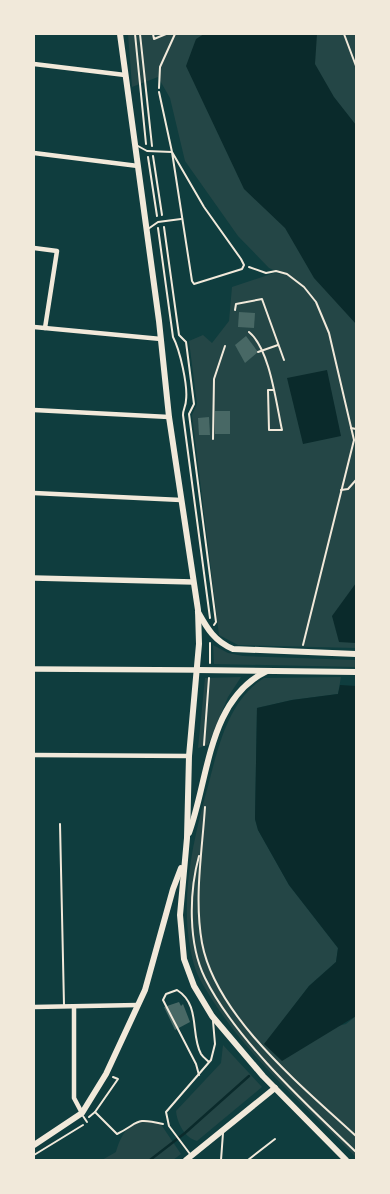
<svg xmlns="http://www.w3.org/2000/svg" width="390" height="1194" font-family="'Titillium Web',sans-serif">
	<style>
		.green { fill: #244646 }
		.water { fill: #0a2a2b }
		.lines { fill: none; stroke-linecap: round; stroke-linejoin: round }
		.stream { stroke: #0a2a2b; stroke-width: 2.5 }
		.building { fill: #486865 }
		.path { stroke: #f1e9da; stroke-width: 2 }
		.service { stroke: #f1e9da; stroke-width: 2 }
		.minor { stroke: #f1e9da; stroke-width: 4.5 }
		.secondary { stroke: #f1e9da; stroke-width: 5.5 }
		.primary { stroke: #f1e9da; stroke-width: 6 }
	</style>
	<rect width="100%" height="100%" fill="#0f3d3e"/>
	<g class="green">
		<polygon points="128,34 356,34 356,648 238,645 219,635 192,415 197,404 189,341 203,335 212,343 229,321 232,287 274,273 282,274 269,268 238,236 185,161 170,98 158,77 132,87"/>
		<polygon points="213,645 228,653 243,656 356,660 356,667 214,664"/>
		<polygon points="241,677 228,697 208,745 198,748 205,678"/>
		<path d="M341,677L338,694L292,700L257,708L255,819L258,830L289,885L338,948L336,962L309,986L265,1044L346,1024L356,1016V1157C307,1108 251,1060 213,1001C207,991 199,980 195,968C177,909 192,844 208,786C218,748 228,700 264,678Z"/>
		<path d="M223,1045L262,1087L197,1141C185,1138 177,1123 176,1111L221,1063Z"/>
		<path d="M142,1120L160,1123L181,1154L173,1160H102L116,1152C120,1138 127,1123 142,1120Z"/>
	</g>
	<g class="water">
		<polygon points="204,34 317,34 315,64 334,97 356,125 356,324 314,278 285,228 244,189 186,66 196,39"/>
		<polygon points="327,370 341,436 303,444 287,378"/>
		<polygon points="356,583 356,643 339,642 332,616"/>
		<polygon points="340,685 356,686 356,1016 282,1061 264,1044 309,986 336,962 338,948 289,885 258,830 255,819 257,708 292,700 338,694"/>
	</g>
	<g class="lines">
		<polyline class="stream" points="150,1160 185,1133 249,1076"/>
	</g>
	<g class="building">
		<polygon points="239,312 255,313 254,328 238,327"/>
		<polygon points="246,336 258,352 245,363 235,345"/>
		<rect x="215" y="411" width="15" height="23"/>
		<polygon points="209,417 210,435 199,435 198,418"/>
		<polygon points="179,1002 181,1006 183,1004 190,1022 175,1030 164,1007"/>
	</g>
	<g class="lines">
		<g class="path">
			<polyline points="135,34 146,144"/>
			<polyline points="140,34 152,146"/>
			<polyline points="153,34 154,39 166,34"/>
			<polyline points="344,34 356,66"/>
			<polyline points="159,88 160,67 175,34"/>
			<polyline points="153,156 162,215"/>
			<polyline points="148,157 157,216"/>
			<polyline points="164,227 177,321 179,335 186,342 194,404 189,414 216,622 214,625"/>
			<path d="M158,228L173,337C180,350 188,386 186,400C186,406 183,409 183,415L210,618"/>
			<polyline points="249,267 266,273 276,271 287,274 304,287 316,302 329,333 354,440 303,645"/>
			<polyline points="235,310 236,304 262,299 284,360"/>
			<path d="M249,332C270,349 276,403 282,430H269L268,390H273"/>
			<polyline points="258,352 278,345"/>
			<polyline points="351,428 356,429"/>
			<polyline points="213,439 214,379 225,346"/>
			<polyline points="341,490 348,489 356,480"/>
			<polyline points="210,663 210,643"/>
			<polyline points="204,745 209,678"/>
			<path d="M205,807C202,853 194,898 202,943C216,1017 303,1087 356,1136"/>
			<path d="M199,856C189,892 188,944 205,978C235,1039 307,1105 356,1152"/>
			<polyline points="95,1112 118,1079 113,1077"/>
			<path d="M89,1117L95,1112L117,1134C140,1123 133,1117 163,1124"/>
			<polyline points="34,1155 83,1125"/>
		</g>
		<g class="service">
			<polyline points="138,146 147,151 172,152 204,207 241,259 244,265 242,269 194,284 192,281 172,152 159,92"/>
			<polyline points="148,229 158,222 181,219"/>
			<polyline points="60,824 64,1005"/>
			<path d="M199,1075L196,1064L163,1000L166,994L177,990C201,1005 190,1034 201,1054C203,1057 207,1060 209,1062"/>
			<polyline points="83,1116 87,1122"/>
			<polyline points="190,1154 169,1126 166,1112 211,1060 215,1044 213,1021"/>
			<polyline points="221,1160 223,1133"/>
			<polyline points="248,1160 275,1139"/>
		</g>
		<g class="minor">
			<polyline points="34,64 125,75"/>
			<polyline points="34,153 138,166"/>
			<polyline points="34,248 57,251 45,328"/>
			<polyline points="34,327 161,339"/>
			<polyline points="34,410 169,417"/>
			<polyline points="34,493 181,500"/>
			<polyline points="34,755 189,756"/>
			<polyline points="34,1007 138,1005"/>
			<polyline points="74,1008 74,1098 82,1113"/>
		</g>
		<g class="secondary">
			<polyline points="34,578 193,582"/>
			<polyline points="34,669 197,670"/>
		</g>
		<g class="primary">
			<polyline points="120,34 159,321 169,417 198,610 199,644 189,756 187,838 180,915 184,959 194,986 212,1016 263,1076 346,1160"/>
			<path d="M198,612C207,628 214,641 233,649L356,654"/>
			<polyline points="197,670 356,672"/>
			<path d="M189,833C209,778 208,699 267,671"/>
			<polyline points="34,1145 82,1113 106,1074 145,990 173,889 181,868"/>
			<polyline points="186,1160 275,1088"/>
		</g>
	</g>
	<rect width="390" height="1194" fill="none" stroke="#f1e9da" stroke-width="70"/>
</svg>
